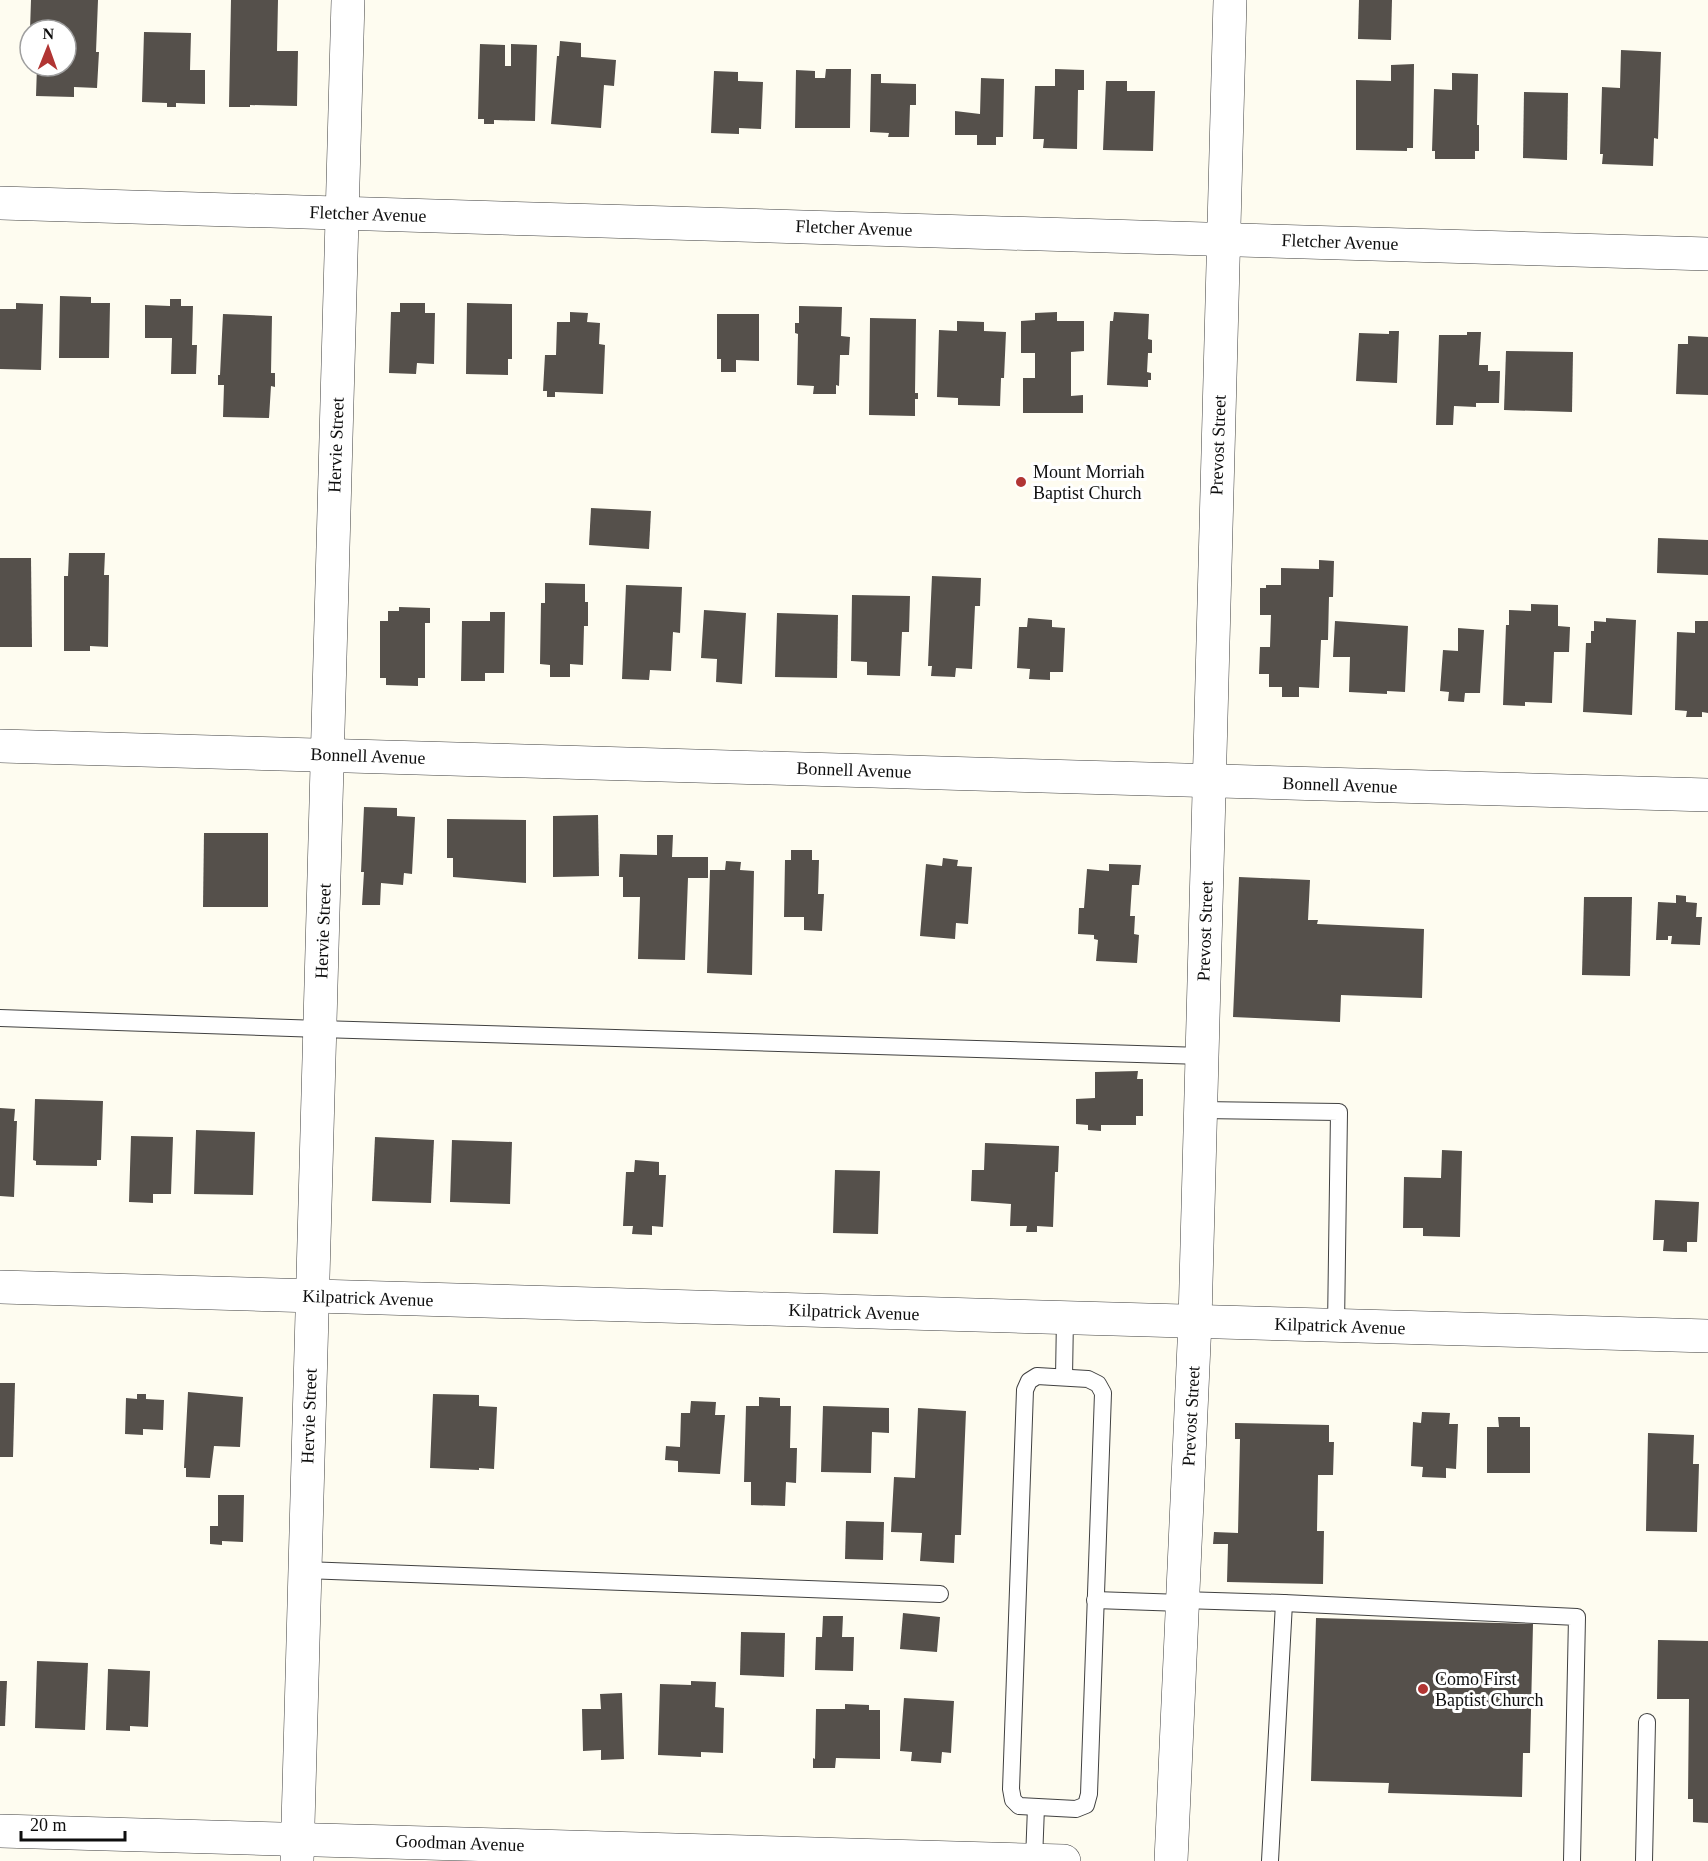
<svg xmlns="http://www.w3.org/2000/svg" width="1708" height="1861" font-family="Georgia,serif">
	<style>
		.building { fill: #55504b }
		.lines { fill: none; stroke-linecap: round; stroke-linejoin: round }
		.service-casing { stroke: #414141; stroke-width: 18 }
		.minor-casing { stroke: #414141; stroke-width: 34 }
		.service { stroke: #fff; stroke-width: 16 }
		.minor { stroke: #fff; stroke-width: 33 }
		.poi-dot { fill: #b13533; stroke: #fff; stroke-width: 2 }
		.labels { text-anchor: middle; dominant-baseline: central; stroke-width: 6; stroke-linejoin: round; paint-order: stroke }
		.street-label { font-size: 18px; fill: #0e0e0e; stroke: #fff }
		.poi-label { font-size: 18px; fill: #0e0e0e; stroke: #fff; text-anchor: start }
	</style>
	<rect width="100%" height="100%" fill="#fefcf0"/>
	<g class="building">
		<polygon points="31,0 98,0 96,52 99,52 97,88 74,87 74,97 36,96 37,66 66,66 66,30 30,30"/>
		<polygon points="231,0 278,0 277,51 298,51 297,106 250,105 250,107 229,107"/>
		<polygon points="1359,0 1392,0 1391,40 1358,39"/>
		<polygon points="144,32 191,33 190,70 205,70 205,104 176,103 176,107 167,107 167,103 142,102"/>
		<polygon points="560,41 581,43 581,57 616,60 614,86 604,85 601,128 551,124 557,56 559,56"/>
		<polygon points="480,44 505,45 505,66 511,66 511,44 537,45 535,121 494,120 494,124 484,124 484,119 478,119"/>
		<polygon points="1621,50 1661,52 1658,139 1654,138 1653,166 1602,164 1603,154 1600,154 1602,87 1620,88"/>
		<polygon points="1414,64 1413,148 1407,148 1407,151 1356,150 1356,80 1391,81 1391,65"/>
		<polygon points="826,69 851,69 850,128 795,128 796,70 815,71 815,78 825,78"/>
		<polygon points="1055,69 1084,70 1084,90 1078,90 1077,149 1043,148 1044,139 1033,139 1035,86 1055,86"/>
		<polygon points="714,71 738,72 738,81 763,82 761,129 739,128 739,134 711,133"/>
		<polygon points="1452,73 1478,74 1477,125 1479,125 1479,151 1475,151 1475,159 1435,159 1435,151 1432,151 1434,89 1452,90"/>
		<polygon points="871,74 881,74 881,83 916,84 916,105 910,105 909,137 888,137 889,133 870,132"/>
		<polygon points="981,78 1004,79 1003,137 996,137 996,145 977,145 977,135 955,135 955,111 980,114"/>
		<polygon points="1106,81 1127,81 1127,91 1155,91 1153,151 1103,150"/>
		<polygon points="1524,92 1568,93 1567,160 1523,158"/>
		<polygon points="60,296 91,297 91,303 110,303 109,358 59,358"/>
		<polygon points="170,299 181,299 181,306 193,306 192,345 197,345 196,374 171,374 172,338 145,338 145,305 170,306"/>
		<polygon points="16,303 43,304 41,370 0,369 0,309 16,309"/>
		<polygon points="400,303 425,303 425,313 435,313 434,364 417,363 416,374 389,373 391,312 400,312"/>
		<polygon points="467,303 512,304 512,359 508,359 508,375 466,374"/>
		<polygon points="799,306 842,307 841,336 850,337 849,355 840,355 839,386 836,385 836,394 813,394 814,386 797,385 798,334 795,333 795,323 799,323"/>
		<polygon points="570,312 588,313 587,322 600,323 599,344 605,345 603,394 555,392 555,397 547,397 547,391 543,391 545,355 556,355 557,322 570,322"/>
		<polygon points="1057,312 1057,321 1084,321 1084,351 1071,352 1071,396 1083,395 1083,413 1023,413 1023,378 1035,378 1035,353 1021,353 1021,321 1035,320 1035,313"/>
		<polygon points="1114,312 1149,314 1148,339 1152,340 1152,353 1148,353 1147,372 1151,373 1151,380 1148,380 1148,387 1107,385 1110,321 1113,321"/>
		<polygon points="223,314 272,316 271,373 275,373 275,387 271,386 269,418 223,417 224,385 218,385 218,375 220,375"/>
		<polygon points="717,314 759,314 759,361 736,360 736,372 721,372 721,359 717,359"/>
		<polygon points="870,318 916,319 915,393 918,393 918,399 915,399 915,416 869,415"/>
		<polygon points="957,321 984,322 984,331 1006,332 1004,378 1001,378 1000,406 958,405 958,398 937,397 939,330 957,331"/>
		<polygon points="1389,331 1399,331 1397,383 1356,381 1359,333 1389,334"/>
		<polygon points="1467,332 1481,332 1479,365 1488,365 1488,371 1500,371 1499,403 1476,403 1476,407 1454,406 1453,425 1436,425 1439,335 1467,335"/>
		<polygon points="1688,336 1708,337 1708,395 1676,394 1678,344 1688,344"/>
		<polygon points="1506,351 1573,352 1572,412 1504,410"/>
		<polygon points="591,508 651,511 649,549 589,545"/>
		<polygon points="1658,538 1708,540 1708,575 1657,573"/>
		<polygon points="69,553 105,553 104,575 109,575 108,647 90,646 90,651 64,651 64,576 68,576"/>
		<polygon points="0,558 31,558 32,647 0,647"/>
		<polygon points="1319,560 1334,561 1333,597 1329,597 1328,640 1321,640 1319,688 1299,687 1299,697 1282,697 1282,687 1269,687 1269,674 1259,674 1260,647 1270,647 1271,615 1260,615 1260,588 1266,588 1266,585 1281,585 1281,568 1319,569"/>
		<polygon points="932,576 981,578 980,606 975,606 972,669 956,668 955,677 931,676 932,666 928,666"/>
		<polygon points="545,583 585,584 585,602 588,602 588,626 584,626 583,665 570,664 570,677 550,677 550,665 540,664 541,603 545,603"/>
		<polygon points="626,585 682,587 680,633 673,632 671,671 650,670 649,680 622,679"/>
		<polygon points="852,595 910,596 909,632 902,632 900,676 867,675 867,662 851,661"/>
		<polygon points="1531,604 1558,605 1558,626 1570,627 1569,652 1554,652 1552,703 1525,702 1525,706 1503,705 1506,625 1509,625 1509,610 1531,611"/>
		<polygon points="399,607 430,608 430,623 425,623 425,678 418,678 418,686 386,685 386,678 380,678 380,621 388,621 388,611 399,611"/>
		<polygon points="704,610 746,613 742,684 716,682 717,659 701,658"/>
		<polygon points="490,612 505,612 504,673 485,673 485,681 461,681 462,621 490,621"/>
		<polygon points="777,613 838,615 837,678 775,677"/>
		<polygon points="1028,618 1052,620 1052,627 1065,628 1063,672 1050,672 1050,680 1029,679 1030,669 1017,668 1019,627 1027,627"/>
		<polygon points="1606,618 1636,620 1632,715 1583,712 1586,643 1591,643 1591,631 1594,631 1594,621 1606,622"/>
		<polygon points="1335,621 1408,626 1405,692 1387,691 1387,694 1349,692 1350,657 1333,657"/>
		<polygon points="1695,621 1708,621 1708,713 1702,712 1702,717 1686,717 1687,711 1675,710 1677,632 1695,633"/>
		<polygon points="1458,628 1484,630 1480,693 1465,693 1464,702 1448,701 1449,692 1440,691 1443,650 1458,651"/>
		<polygon points="364,807 397,808 397,816 415,817 412,874 404,873 403,885 381,883 380,905 362,905 364,872 361,872"/>
		<polygon points="598,815 599,876 553,877 553,816"/>
		<polygon points="447,819 526,820 526,883 453,877 453,858 447,858"/>
		<polygon points="204,833 268,833 268,907 203,907"/>
		<polygon points="657,835 673,835 672,857 708,857 708,878 688,878 685,960 638,959 640,897 623,897 623,877 619,877 620,854 657,855"/>
		<polygon points="791,850 812,850 812,860 819,860 818,894 824,894 822,931 804,930 804,917 784,917 785,860 791,860"/>
		<polygon points="943,858 958,860 957,866 972,867 968,924 956,923 955,939 920,936 926,864 942,866"/>
		<polygon points="726,861 741,862 740,870 754,871 752,975 707,973 710,870 725,870"/>
		<polygon points="1109,864 1141,865 1139,885 1132,885 1130,916 1135,916 1134,934 1139,935 1137,963 1096,961 1098,940 1094,939 1094,935 1078,934 1079,908 1084,908 1087,869 1109,871"/>
		<polygon points="1239,877 1310,880 1308,920 1318,920 1317,924 1424,929 1422,998 1341,995 1340,1022 1233,1017"/>
		<polygon points="1676,895 1686,896 1686,902 1697,903 1696,917 1702,917 1700,945 1671,944 1672,936 1668,936 1668,940 1656,940 1658,902 1676,903"/>
		<polygon points="1584,897 1632,897 1630,976 1582,975"/>
		<polygon points="1138,1071 1137,1079 1143,1079 1143,1116 1136,1116 1136,1125 1101,1125 1101,1131 1088,1130 1088,1125 1076,1124 1076,1099 1095,1098 1095,1072"/>
		<polygon points="35,1099 103,1101 101,1160 97,1160 97,1166 36,1165 36,1161 33,1160"/>
		<polygon points="0,1108 15,1109 14,1121 17,1121 14,1197 0,1196"/>
		<polygon points="196,1130 255,1132 253,1195 194,1194"/>
		<polygon points="131,1136 173,1137 171,1194 153,1194 153,1203 129,1202"/>
		<polygon points="375,1137 434,1140 431,1203 372,1201"/>
		<polygon points="452,1140 512,1142 510,1204 450,1202"/>
		<polygon points="985,1143 1059,1146 1058,1172 1055,1172 1053,1227 1037,1226 1037,1232 1026,1232 1027,1226 1010,1226 1011,1204 971,1201 972,1170 984,1170"/>
		<polygon points="1442,1150 1462,1151 1460,1237 1423,1236 1423,1228 1403,1228 1404,1177 1441,1178"/>
		<polygon points="635,1160 659,1162 659,1175 666,1175 663,1227 652,1226 652,1235 632,1234 633,1226 623,1226 626,1172 634,1172"/>
		<polygon points="835,1170 880,1171 878,1234 833,1233"/>
		<polygon points="1655,1200 1699,1202 1697,1242 1687,1242 1687,1252 1663,1251 1664,1240 1653,1240"/>
		<polygon points="0,1383 15,1383 13,1457 0,1457"/>
		<polygon points="188,1392 243,1397 240,1447 214,1446 210,1478 186,1477 186,1468 184,1468"/>
		<polygon points="137,1394 146,1394 146,1399 164,1400 163,1430 143,1429 143,1435 125,1434 126,1398 137,1399"/>
		<polygon points="433,1394 479,1395 479,1406 497,1407 494,1469 479,1468 479,1470 430,1468"/>
		<polygon points="759,1397 780,1398 780,1406 791,1406 790,1448 797,1448 796,1483 786,1482 785,1506 751,1505 751,1482 744,1482 746,1406 759,1406"/>
		<polygon points="691,1401 716,1402 715,1415 725,1415 720,1474 678,1472 678,1461 665,1460 666,1446 680,1447 681,1413 690,1413"/>
		<polygon points="823,1406 889,1408 889,1433 872,1432 871,1473 821,1472"/>
		<polygon points="918,1408 966,1411 961,1535 955,1535 954,1563 920,1561 922,1533 891,1532 894,1477 915,1478"/>
		<polygon points="1422,1412 1450,1413 1449,1424 1458,1424 1456,1469 1446,1468 1446,1478 1422,1477 1423,1467 1411,1466 1413,1422 1421,1423"/>
		<polygon points="1498,1417 1520,1417 1520,1427 1530,1427 1530,1473 1487,1473 1487,1427 1499,1427"/>
		<polygon points="1235,1423 1329,1425 1329,1442 1334,1442 1333,1475 1318,1475 1317,1531 1324,1531 1323,1584 1227,1582 1228,1544 1213,1544 1214,1532 1238,1533 1240,1439 1235,1439"/>
		<polygon points="1648,1433 1694,1435 1693,1464 1699,1464 1697,1532 1646,1531"/>
		<polygon points="218,1495 244,1495 243,1542 222,1541 222,1545 210,1544 210,1526 218,1526"/>
		<polygon points="846,1521 884,1522 883,1560 845,1559"/>
		<polygon points="903,1613 940,1617 937,1652 900,1649"/>
		<polygon points="823,1616 843,1616 842,1637 854,1637 853,1671 815,1670 816,1637 822,1637"/>
		<polygon points="1316,1618 1533,1624 1530,1753 1523,1753 1522,1797 1388,1793 1389,1783 1311,1781"/>
		<polygon points="741,1632 785,1633 784,1677 740,1675"/>
		<polygon points="1658,1640 1708,1641 1708,1823 1693,1822 1693,1799 1688,1799 1689,1699 1657,1699"/>
		<polygon points="37,1661 88,1663 85,1730 35,1728"/>
		<polygon points="108,1669 150,1671 148,1727 130,1726 130,1731 106,1730"/>
		<polygon points="0,1681 7,1681 5,1726 0,1726"/>
		<polygon points="691,1681 716,1682 715,1707 724,1708 723,1753 701,1752 701,1757 658,1755 660,1684 691,1685"/>
		<polygon points="622,1693 624,1759 601,1760 601,1750 583,1751 582,1709 601,1709 600,1694"/>
		<polygon points="904,1698 954,1701 951,1753 942,1752 941,1763 911,1761 912,1752 900,1751"/>
		<polygon points="845,1704 869,1705 869,1710 880,1710 880,1759 836,1758 835,1768 813,1768 813,1758 815,1759 816,1709 845,1709"/>
	</g>
	<g class="lines">
		<defs>
			<g id="service">
				<polyline points="0,1018 320,1029 1202,1056"/>
				<polyline points="1201,1110 1339,1112 1336,1326"/>
				<polygon points="1037,1376 1088,1379 1098,1384 1103,1393 1089,1794 1086,1805 1076,1809 1019,1806 1013,1800 1011,1789 1025,1390 1029,1381"/>
				<polyline points="1064,1377 1065,1317"/>
				<polyline points="305,1570 940,1594"/>
				<polyline points="1095,1600 1182,1603"/>
				<polyline points="1182,1600 1284,1603 1577,1617 1572,1861"/>
				<polyline points="1034,1860 1036,1807"/>
				<polyline points="1270,1861 1284,1603"/>
				<polyline points="1644,1861 1647,1722"/>
			</g>
			<g id="minor">
				<polyline points="0,203 1708,254"/>
				<polyline points="0,746 1708,795"/>
				<polyline points="0,1287 1708,1336"/>
				<polyline points="0,1831 1064,1861"/>
				<polyline points="297,1861 348,0"/>
				<polyline points="1171,1861 1195,1321 1230,0"/>
			</g>
		</defs>
		<use href="#service" class="service-casing"/>
		<use href="#minor" class="minor-casing"/>
		<use href="#service" class="service"/>
		<use href="#minor" class="minor"/>
	</g>
	<g class="poi-dot">
		<circle cx="1021" cy="482" r="6"/>
		<circle cx="1423" cy="1689" r="6"/>
	</g>
	<g class="labels">
		<g class="street-label">
			<text transform="translate(368 214) rotate(2)">Fletcher Avenue</text>
			<text transform="translate(854 228) rotate(2)">Fletcher Avenue</text>
			<text transform="translate(1340 242) rotate(2)">Fletcher Avenue</text>
			<text transform="translate(336 445) rotate(-88)">Hervie Street</text>
			<text transform="translate(1218 445) rotate(-88)">Prevost Street</text>
			<text transform="translate(368 756) rotate(2)">Bonnell Avenue</text>
			<text transform="translate(854 770) rotate(2)">Bonnell Avenue</text>
			<text transform="translate(1340 785) rotate(2)">Bonnell Avenue</text>
			<text transform="translate(323 931) rotate(-88)">Hervie Street</text>
			<text transform="translate(1205 931) rotate(-88)">Prevost Street</text>
			<text transform="translate(368 1298) rotate(2)">Kilpatrick Avenue</text>
			<text transform="translate(854 1312) rotate(2)">Kilpatrick Avenue</text>
			<text transform="translate(1340 1326) rotate(2)">Kilpatrick Avenue</text>
			<text transform="translate(309 1416) rotate(-88)">Hervie Street</text>
			<text transform="translate(1191 1416) rotate(-87)">Prevost Street</text>
			<text transform="translate(460 1843) rotate(2)">Goodman Avenue</text>
		</g>
		<g class="poi-label">
			<text x="1033" y="472">Mount Morriah<tspan x="1033" dy="21">Baptist Church</tspan></text>
			<text x="1435" y="1679">Como First<tspan x="1435" dy="21">Baptist Church</tspan></text>
		</g>
	</g>
	<g transform="translate(48 48) rotate(1)"><circle r="28" fill="#ffffff" stroke="#9f9f9f" stroke-width="1.5"/>
	<path d="M0-4.5L10 22L0 15L-10 22Z" fill="#b13533"/>
	<text y="-9" font-size="16" font-weight="bold" text-anchor="middle" fill="#0e0e0e">N</text>
	</g>
	<path d="M21 1831v9h104v-9" fill="none" stroke="#0e0e0e" stroke-width="3"/>
	<text x="30" y="1831" font-size="18" fill="#0e0e0e" stroke="#ffffff" stroke-width="4.5" paint-order="stroke">20 m</text>
</svg>
